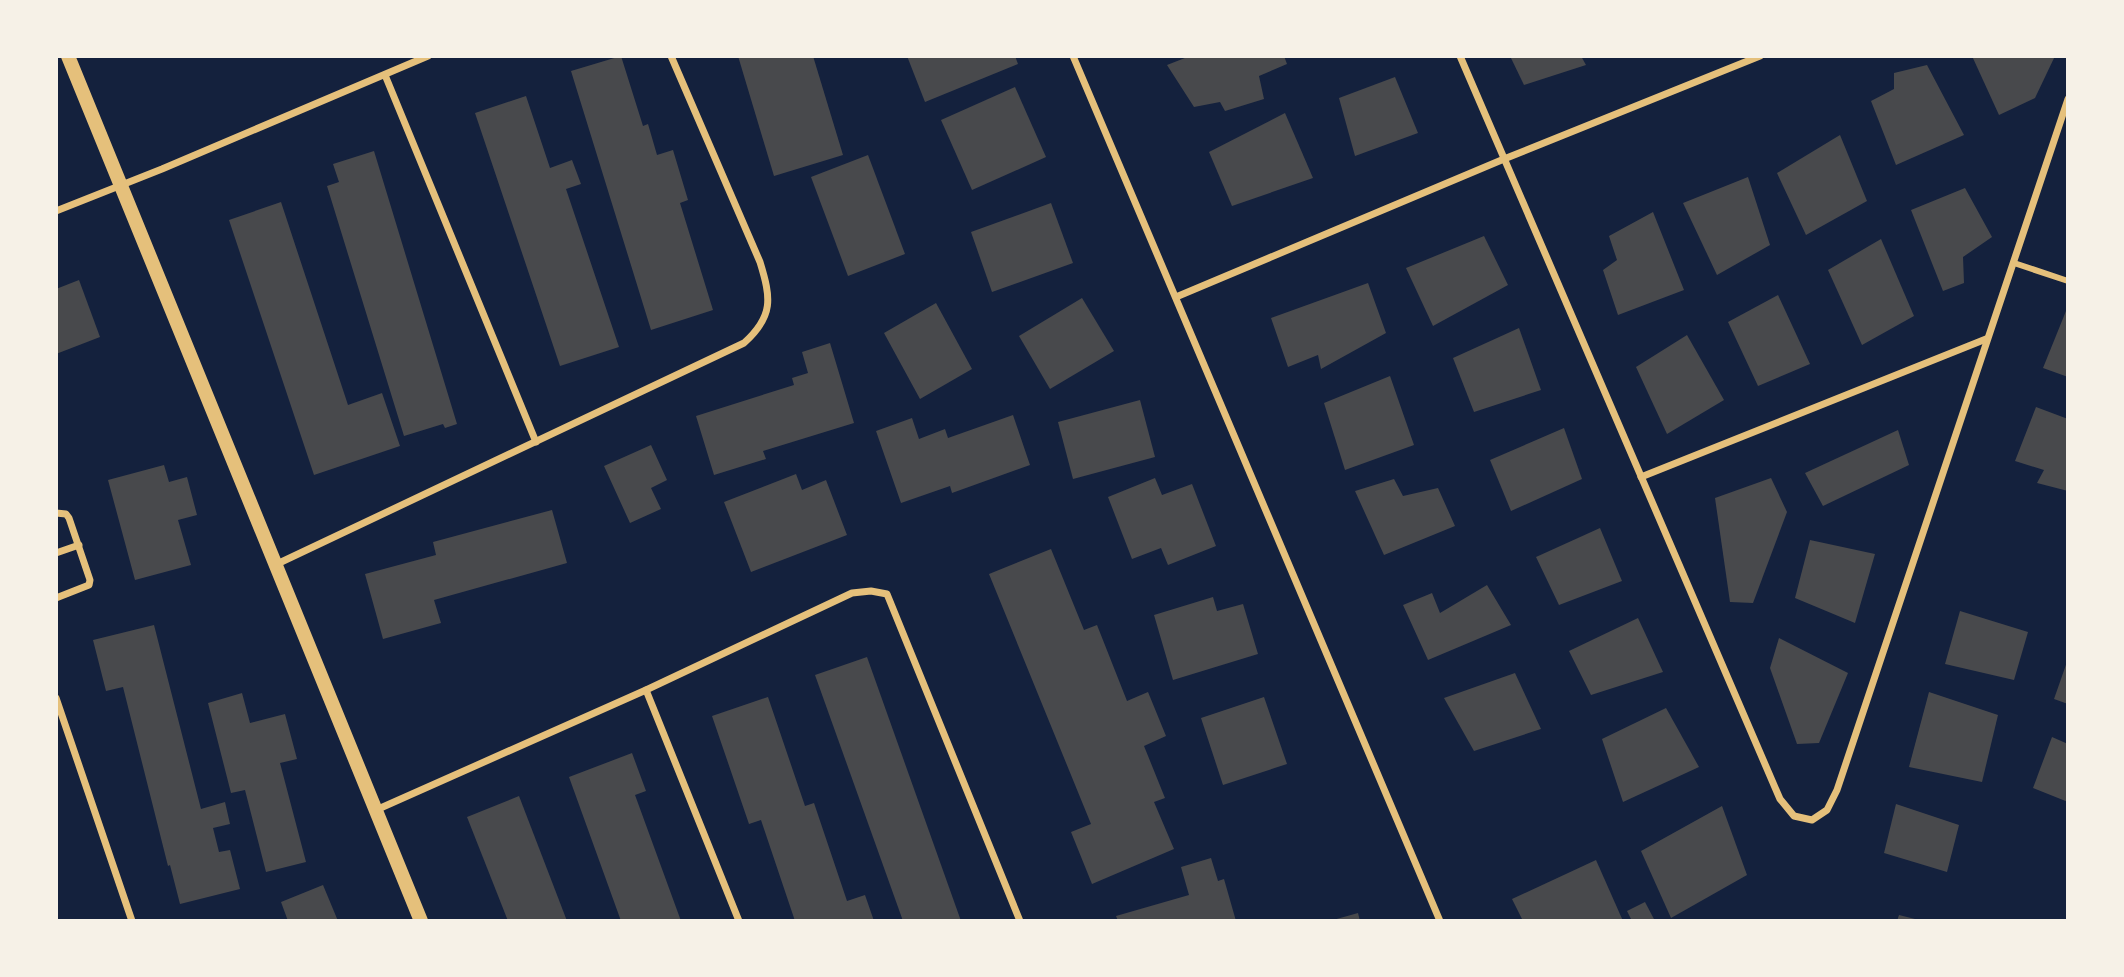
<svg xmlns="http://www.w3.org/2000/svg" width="2124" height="977" font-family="'Varela Round',sans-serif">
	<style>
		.building { fill: #48494c }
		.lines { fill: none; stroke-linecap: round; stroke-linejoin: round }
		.pedestrian { stroke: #e5c07b; stroke-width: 6 }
		.minor { stroke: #e5c07b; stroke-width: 7 }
		.secondary { stroke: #e5c07b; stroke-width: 14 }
	</style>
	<rect width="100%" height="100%" fill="#14213d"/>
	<g class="building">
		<polygon points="621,56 643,126 648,124 657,155 673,150 688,200 680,203 713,310 651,330 571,71"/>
		<polygon points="738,56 813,56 843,155 774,176"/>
		<polygon points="907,56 1015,56 1018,64 925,102"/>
		<polygon points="1190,56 1284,56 1287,64 1259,76 1264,99 1225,111 1220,102 1194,107 1167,65"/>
		<polygon points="1510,56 1581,56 1586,65 1524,85"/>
		<polygon points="1972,56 2055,56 2035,98 1999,115"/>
		<polygon points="1927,65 1964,135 1896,165 1871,101 1894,89 1894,73"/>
		<polygon points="1395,77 1418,133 1355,156 1339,98"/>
		<polygon points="1015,87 1046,157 972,190 941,120"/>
		<polygon points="526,96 550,168 572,160 581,184 566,189 619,347 560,366 475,113"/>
		<polygon points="1285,113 1313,178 1232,206 1209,152"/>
		<polygon points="1840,135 1867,201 1806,235 1777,173"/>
		<polygon points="374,151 457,424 445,428 443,424 404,436 327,186 339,182 333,164"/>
		<polygon points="868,155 905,254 848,276 811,177"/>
		<polygon points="1748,177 1770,245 1717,275 1683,203"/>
		<polygon points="1965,188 1992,237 1963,257 1964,283 1943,291 1911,210"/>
		<polygon points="281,202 348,405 382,393 400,446 314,475 229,220"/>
		<polygon points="1051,203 1073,263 992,292 971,232"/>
		<polygon points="1653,212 1684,290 1618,315 1603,270 1617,260 1609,236"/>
		<polygon points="1484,236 1508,285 1433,326 1406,268"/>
		<polygon points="1881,239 1914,316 1862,345 1828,270"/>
		<polygon points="79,280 100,337 56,354 56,289"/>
		<polygon points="1368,283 1386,333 1321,369 1318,355 1288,367 1271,318"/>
		<polygon points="1778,295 1810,364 1758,386 1728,322"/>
		<polygon points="1082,298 1114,351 1050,389 1019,336"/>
		<polygon points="936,303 972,369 920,399 884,333"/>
		<polygon points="2068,306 2068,377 2043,368"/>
		<polygon points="1519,328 1541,390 1474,412 1453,358"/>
		<polygon points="1687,335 1724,400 1667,434 1636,367"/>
		<polygon points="830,343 854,423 763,451 766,459 714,475 696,416 794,385 792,378 808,373 802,352"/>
		<polygon points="1390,376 1414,445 1345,470 1324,403"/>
		<polygon points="1140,400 1155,457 1073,479 1058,422"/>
		<polygon points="2036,407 2068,419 2068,491 2037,483 2044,470 2015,461"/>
		<polygon points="1013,415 1030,465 952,493 950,486 901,503 876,431 912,418 919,439 945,429 948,438"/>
		<polygon points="1564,428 1582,479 1511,511 1490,460"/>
		<polygon points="1898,430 1909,465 1823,506 1805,473"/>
		<polygon points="651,445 667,480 651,488 661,509 630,523 604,466"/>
		<polygon points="164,465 169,482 187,477 197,515 178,520 191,565 135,580 108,480"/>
		<polygon points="796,474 802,490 826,480 847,535 751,572 724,502"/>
		<polygon points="1155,478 1162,495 1192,484 1216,546 1168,565 1161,548 1132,559 1108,497"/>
		<polygon points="1771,478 1787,512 1753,603 1730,602 1715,498"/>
		<polygon points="1394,479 1403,496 1438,488 1455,526 1384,555 1355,491"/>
		<polygon points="552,510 567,563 434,600 441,623 383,639 365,574 436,555 433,542"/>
		<polygon points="1600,528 1622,581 1559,605 1536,557"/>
		<polygon points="1810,540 1875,554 1855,623 1795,598"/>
		<polygon points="1051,549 1084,630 1097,625 1127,701 1148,692 1166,736 1144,746 1165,798 1154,802 1174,849 1092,884 1071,832 1091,824 989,574"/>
		<polygon points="1487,585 1511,625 1428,660 1403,605 1432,593 1440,613"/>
		<polygon points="1213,597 1217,611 1243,604 1258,654 1173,680 1154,615"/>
		<polygon points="1960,611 2028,632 2014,680 1945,664"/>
		<polygon points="1638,618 1663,672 1591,695 1569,651"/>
		<polygon points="154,625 201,809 225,802 230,824 213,828 219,852 230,850 240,889 180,904 170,865 168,866 123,687 106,691 93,640"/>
		<polygon points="1779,638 1848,673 1819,743 1797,744 1770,668"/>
		<polygon points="867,657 961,921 903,921 815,675"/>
		<polygon points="2068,659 2068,704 2054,699"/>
		<polygon points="1515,673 1541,729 1474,751 1444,698"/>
		<polygon points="1929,692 1998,715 1982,782 1909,767"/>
		<polygon points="242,693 250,723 285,714 297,759 280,763 306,862 266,872 245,790 231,793 208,703"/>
		<polygon points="768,697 805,806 814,803 847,901 865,895 874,921 795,921 761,820 749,824 712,716"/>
		<polygon points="1264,697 1287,764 1223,785 1201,718"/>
		<polygon points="1666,708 1699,767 1623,802 1602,739"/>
		<polygon points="2052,737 2068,744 2068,802 2033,788"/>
		<polygon points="632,753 646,791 635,795 681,921 621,921 569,777"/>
		<polygon points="519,796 567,921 508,921 467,817"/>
		<polygon points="1896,804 1959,825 1947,872 1884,853"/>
		<polygon points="1722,806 1747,875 1671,918 1641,851"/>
		<polygon points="1211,858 1218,881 1224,879 1236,921 1118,921 1116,916 1189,895 1181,867"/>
		<polygon points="1596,860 1623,921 1523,921 1512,899"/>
		<polygon points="323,885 338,921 288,921 281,902"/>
		<polygon points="1645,902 1655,921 1632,921 1627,911"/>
		<polygon points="1358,913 1360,921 1333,921 1333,920"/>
		<polygon points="1899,915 1919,920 1919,921 1897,921"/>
	</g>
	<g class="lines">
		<polyline class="pedestrian" points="2014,263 2068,281"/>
		<g class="minor">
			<polyline points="1073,56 1440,921"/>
			<polyline points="1460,56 1780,799 1794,816 1812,820 1827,810 1837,790 2068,99"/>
			<polyline points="385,75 536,442"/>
			<polyline points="56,211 162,169 428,56"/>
			<polyline points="1176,297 1504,159 1760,56"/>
			<polyline points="1641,477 1986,339"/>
			<polyline points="56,513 66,514 69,518 90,580 89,585 56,598"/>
			<polyline points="56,553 79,545"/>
			<path d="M277,564L744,343C774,316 771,298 760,262L671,56"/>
			<polyline points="646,690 739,921"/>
			<polyline points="56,698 132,921"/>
			<polyline points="376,810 646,690 852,593 871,591 887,594 1020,921"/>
		</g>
		<polyline class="secondary" points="68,56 421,921"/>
	</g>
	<rect width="2124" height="977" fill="none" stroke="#f6f1e7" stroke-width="116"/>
</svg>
